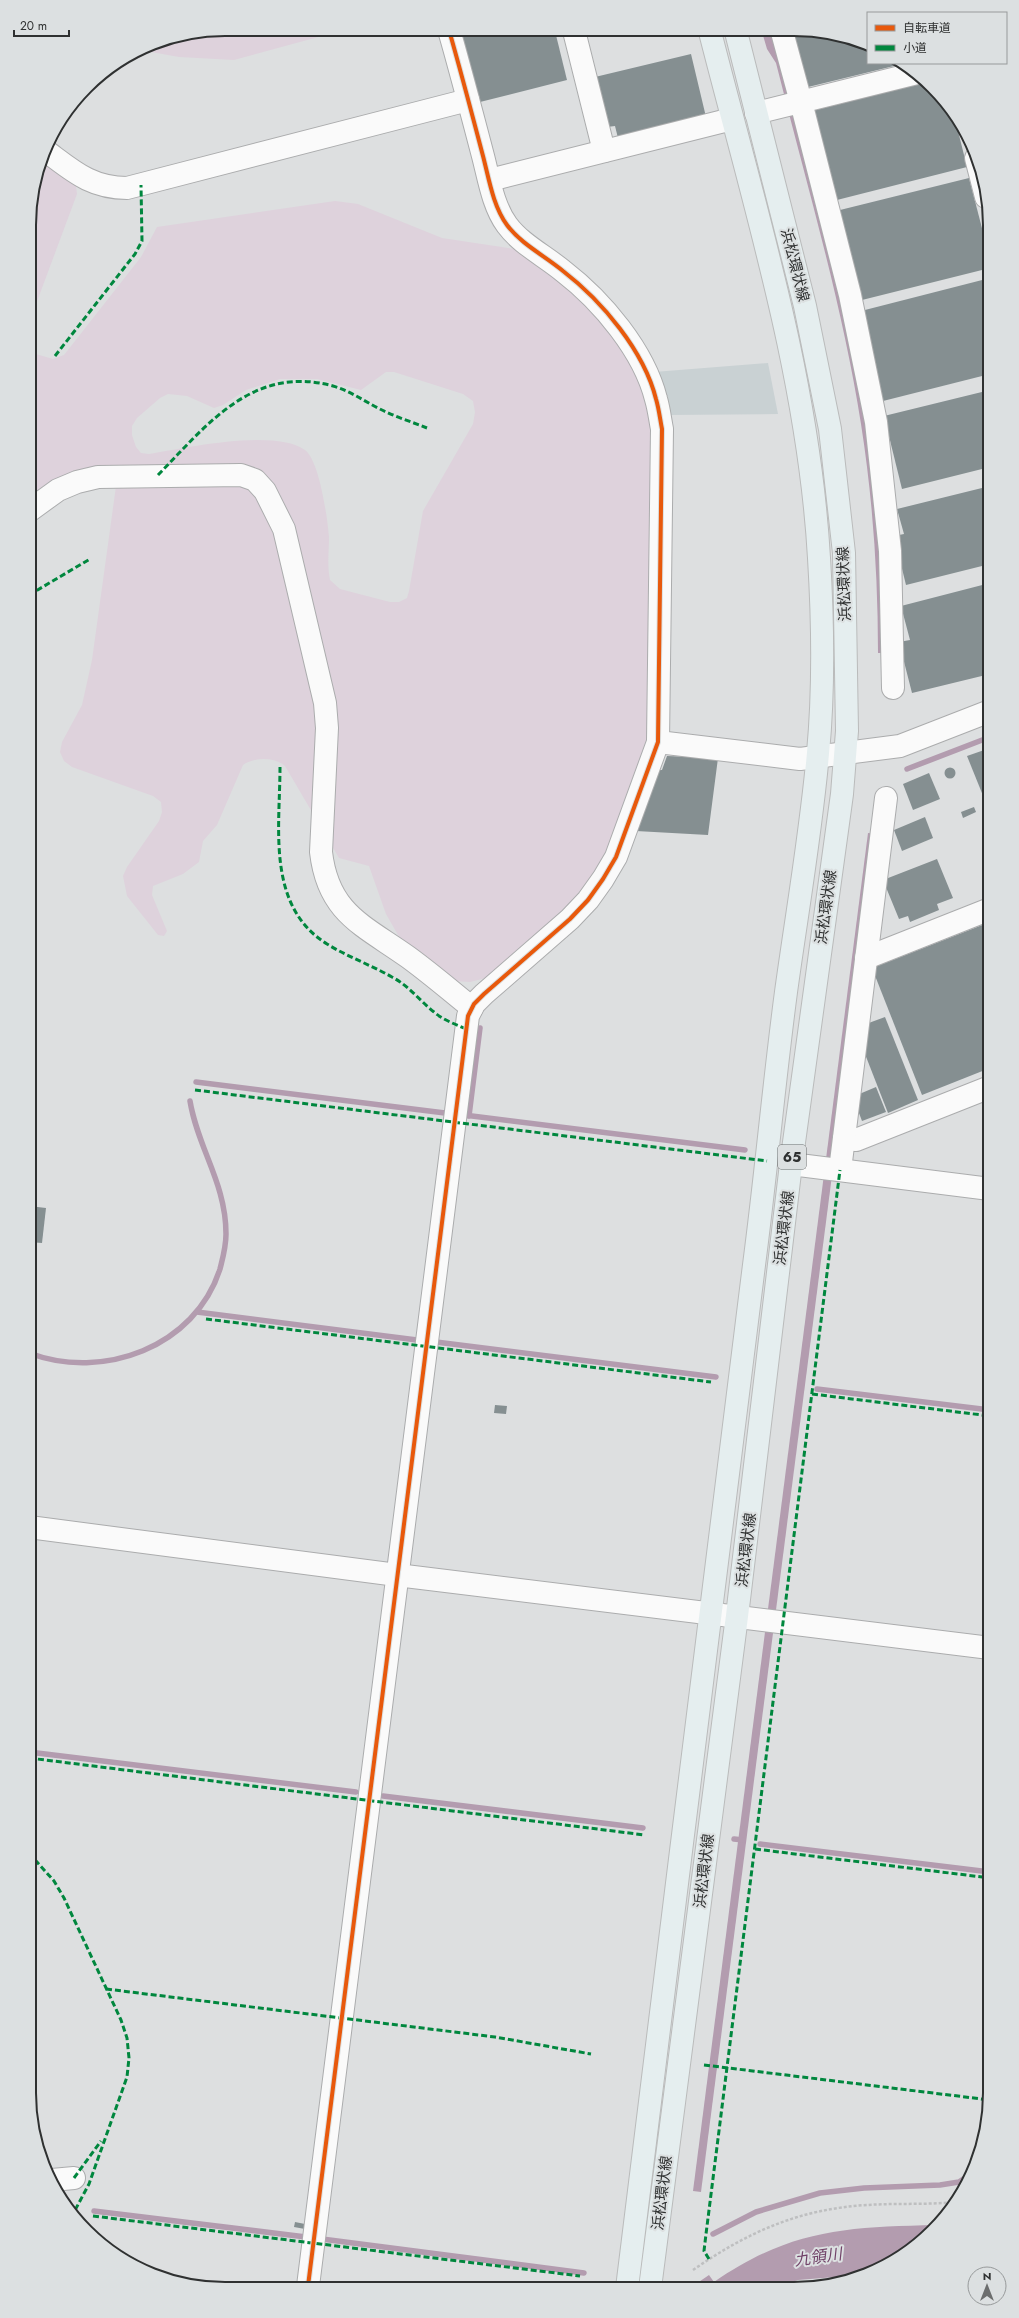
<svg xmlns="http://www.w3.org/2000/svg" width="1019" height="2318" font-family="Jost,'Noto Sans JP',sans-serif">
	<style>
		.built { fill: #c9d1d3 }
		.green { fill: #ded2dc; fill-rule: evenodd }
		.water { fill: #b39caf }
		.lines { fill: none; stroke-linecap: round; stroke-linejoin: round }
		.stream { stroke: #b39caf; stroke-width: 5.5 }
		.building { fill: #858f91 }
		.minor-casing { stroke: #abacad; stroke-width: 24 }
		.major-casing { stroke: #babbbb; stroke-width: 24 }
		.path { stroke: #bebfc0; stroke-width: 2.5; stroke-dasharray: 3 2; stroke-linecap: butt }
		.minor { stroke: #fafafa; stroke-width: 22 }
		.major { stroke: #e5eeef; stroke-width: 22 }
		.quiet { stroke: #00873e; stroke-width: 3; stroke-dasharray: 6 3; stroke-linecap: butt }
		.cycleway-casing { stroke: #dce0e1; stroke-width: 6 }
		.cycleway { stroke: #e8590c; stroke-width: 4 }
		.labels { text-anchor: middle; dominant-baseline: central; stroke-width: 4; stroke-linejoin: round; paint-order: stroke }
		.shield { fill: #dce0e1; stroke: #636666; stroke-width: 1 }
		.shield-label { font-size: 14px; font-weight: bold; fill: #2f3131 }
		.street-label { font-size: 15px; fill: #2f3131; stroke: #dce0e1 }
		.water-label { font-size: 16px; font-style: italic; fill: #714268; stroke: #dce0e1 }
		.rim { fill: none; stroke: #2f3131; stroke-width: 2 }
	</style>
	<rect width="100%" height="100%" fill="#dddfe0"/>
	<polygon class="built" points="768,363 778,414 668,415 654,372"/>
	<g class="green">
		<polygon points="225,29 344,30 234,60 179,57 140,50 150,44"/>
		<polygon points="44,159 76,186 77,194 29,323 29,212"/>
		<path d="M335,201L358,204L442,238L522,250L559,277L603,321L637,373L654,430L649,741L619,831L582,895L486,978L470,982L454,981L414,953L398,935L386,914L369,866L339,858L285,766C275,757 254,757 243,765L217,825L203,841L199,862L183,874L153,886L152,895L167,931L164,936L158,935L127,896L123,876L127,867L159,821L162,812L161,802L153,796L72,767L64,761L60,752L62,742L82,705L92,660L117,479L29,504V352L53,359L64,355L141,257L157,227ZM386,372H394L463,394L473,401L475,412L473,424L423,511L409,591L407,598L399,602H390L340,589L330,580C327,566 329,551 329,537C328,527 327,517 325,507C323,494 316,458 305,450C274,428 185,448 149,454L141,453L136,447L132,435V426L137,418L160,398L168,394L187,396L214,408L223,405L246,390L280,379H317L361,390Z"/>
	</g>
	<g class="water">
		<path d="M762,32H772L844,297L875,465L886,653H878C878,577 873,500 861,424C842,302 806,183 776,63L767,49Z"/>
		<polygon points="868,833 876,834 701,2192 693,2191"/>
		<path d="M936,2225L903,2256L860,2275L798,2280L770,2289L690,2288L709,2275L714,2282C791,2229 847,2227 936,2225Z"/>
	</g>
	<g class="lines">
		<g class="stream">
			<polyline points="907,769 990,737"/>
			<polyline points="196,1082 445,1113"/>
			<polyline points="464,1115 745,1150"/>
			<polyline points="469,1116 480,1028"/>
			<polyline points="197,1312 417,1340"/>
			<polyline points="436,1342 716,1377"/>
			<path d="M29,1353C103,1381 195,1347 220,1269C223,1257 226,1247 226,1234C226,1183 198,1149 190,1101"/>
			<polyline points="817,1389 990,1410"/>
			<polyline points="29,1752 356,1792"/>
			<polyline points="383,1796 643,1828"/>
			<polyline points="734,1839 743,1840"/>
			<polyline points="760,1844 990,1872"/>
			<polyline points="94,2211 306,2237"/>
			<polyline points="713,2234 756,2212 820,2193 864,2188 940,2185 959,2182 972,2173"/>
			<polyline points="322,2239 584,2273"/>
		</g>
	</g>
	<g class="building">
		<polygon points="461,30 555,31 567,80 480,102"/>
		<polygon points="790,32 832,33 868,45 868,63 902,64 804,88"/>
		<polygon points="691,54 706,117 618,138 615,126 607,127 595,77"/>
		<polygon points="927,82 954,115 967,167 833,201 811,111"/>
		<polygon points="969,178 990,259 990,268 858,301 836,211"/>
		<polygon points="990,278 990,374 883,401 861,311"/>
		<polygon points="990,390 990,467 902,489 884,416"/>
		<polygon points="990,486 990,564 906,585 894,536 904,534 897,509"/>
		<polygon points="990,583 990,674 912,693 899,642 910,640 901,606"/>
		<polygon points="990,748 990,813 967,756"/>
		<polygon points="667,756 718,758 708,835 636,831 658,770 662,770"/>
		<circle cx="950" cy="773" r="5.5"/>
		<polygon points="929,773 940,799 913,810 903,784"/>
		<polygon points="974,807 976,812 963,818 961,812"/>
		<polygon points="925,817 933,838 902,851 894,830"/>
		<polygon points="937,859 953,898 937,904 939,910 910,922 908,916 899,919 883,880"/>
		<polygon points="990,922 990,1068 922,1095 872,968"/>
		<polygon points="885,1017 918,1100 888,1113 863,1049 866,1024"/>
		<polygon points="876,1087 886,1112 862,1121 856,1105 857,1095"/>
		<polygon points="29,1206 46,1208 42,1243 29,1242"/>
		<polygon points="495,1405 507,1406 506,1414 494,1413"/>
		<polygon points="295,2222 305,2224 305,2229 294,2227"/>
	</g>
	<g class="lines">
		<defs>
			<g id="minor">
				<polyline points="574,31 604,151"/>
				<polyline points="782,32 801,102 850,295 876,422 890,551 893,688"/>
				<polyline points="756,113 917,73"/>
				<path d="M46,151C73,171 91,188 127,188L468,100"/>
				<polyline points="976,158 986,197"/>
				<polyline points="490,180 732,119"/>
				<path d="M29,511L58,490L77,482L98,477L241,475L255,480L265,491L284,529L325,703L327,728L321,852C328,913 363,925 408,957C430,973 451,991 472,1008"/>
				<polyline points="658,742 800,759 900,746 990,711"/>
				<polyline points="866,958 990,909"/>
				<polyline points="844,1139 856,1140 990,1087"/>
				<polyline points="791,1164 990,1189"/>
				<polyline points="840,1170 886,798"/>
				<polyline points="29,1527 397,1575 990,1648"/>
				<polyline points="52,2180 74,2178"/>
				<path d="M308,2286L468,1016L474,1004L484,994L570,919L588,900L603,879L616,857L658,742L662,429C660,419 659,409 656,399C644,351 602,301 563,271C545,256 521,244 507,225C493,206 489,179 483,156C472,114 461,72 449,30"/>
			</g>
			<g id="major">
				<path d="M627,2288C670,1947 710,1606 754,1265C766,1174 774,1082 786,992C797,912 811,833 818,753C824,689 823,623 819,558C809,380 754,205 710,32"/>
				<polyline points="650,2288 737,1616 791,1164 842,794 847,731 844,553 830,429 805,306 736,32"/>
			</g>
		</defs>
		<use href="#minor" class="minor-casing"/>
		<use href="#major" class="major-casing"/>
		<path class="path" d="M693,2270C748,2232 799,2209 867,2205C896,2203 926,2205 955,2202"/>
		<use href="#minor" class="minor"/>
		<use href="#major" class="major"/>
		<g class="quiet">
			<polyline points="55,356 135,254 142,241 141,185"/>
			<path d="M158,475C207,425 253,364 333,386C351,391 365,402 382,410C396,417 412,422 427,428"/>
			<polyline points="29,595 90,559"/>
			<path d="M280,767C280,828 266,906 327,944C348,957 371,965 392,977C409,986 419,1000 434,1012C443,1020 455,1024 466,1029"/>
			<polyline points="195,1090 767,1161"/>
			<polyline points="206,1319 711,1382"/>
			<polyline points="812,1394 990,1416"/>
			<polyline points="29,1758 645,1835"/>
			<polyline points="755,1849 990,1878"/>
			<polyline points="29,1853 54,1881 64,1898 121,2020 127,2038 129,2058 127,2077 89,2184 73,2214"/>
			<polyline points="106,1989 495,2037 591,2054"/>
			<polyline points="704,2065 990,2100"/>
			<polyline points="74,2178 101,2141"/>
			<polyline points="93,2216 580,2276"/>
			<polyline points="709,2259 704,2251 706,2234 840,1170"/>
		</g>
		<defs>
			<path id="cycleway" d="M308,2286L468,1016L474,1004L484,994L570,919L588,900L603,879L616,857L658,742L662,429C660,419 659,409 656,399C644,351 602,301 563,271C545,256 521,244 507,225C493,206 489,179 483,156C472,114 461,72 449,30"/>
		</defs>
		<use href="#cycleway" class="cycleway-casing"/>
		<use href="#cycleway" class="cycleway"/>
	</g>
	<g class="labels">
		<rect class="shield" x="778" y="1145" width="28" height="24" rx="3"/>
		<g class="shield-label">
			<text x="792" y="1157">65</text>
		</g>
		<g class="street-label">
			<text transform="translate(795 265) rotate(76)">浜松環状線</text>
			<text transform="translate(844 584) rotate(-92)">浜松環状線</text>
			<text transform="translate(826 907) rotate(-82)">浜松環状線</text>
			<text transform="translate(784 1228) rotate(-83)">浜松環状線</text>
			<text transform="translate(746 1550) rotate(-83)">浜松環状線</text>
			<text transform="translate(704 1871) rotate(-83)">浜松環状線</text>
			<text transform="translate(662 2193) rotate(-83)">浜松環状線</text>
		</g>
		<g class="water-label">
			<text transform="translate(818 2257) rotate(-8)">九領川</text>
		</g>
	</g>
	<path d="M0 0H1019V2318H0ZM225 36H794A189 189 0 0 1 983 225V2093A189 189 0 0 1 794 2282H225A189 189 0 0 1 36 2093V225A189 189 0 0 1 225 36Z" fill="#dce0e1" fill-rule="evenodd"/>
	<path class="rim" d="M225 36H794A189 189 0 0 1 983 225V2093A189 189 0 0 1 794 2282H225A189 189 0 0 1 36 2093V225A189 189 0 0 1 225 36Z"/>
	<rect x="867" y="12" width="140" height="52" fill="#dce0e1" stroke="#979a9b"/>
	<rect x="875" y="25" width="20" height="6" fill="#e8590c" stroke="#979a9b"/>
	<text x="903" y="32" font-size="12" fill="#2f3131">自転車道</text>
	<rect x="875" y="45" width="20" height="6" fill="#00873e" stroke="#979a9b"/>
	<text x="903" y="52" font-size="12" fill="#2f3131">小道</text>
	<g transform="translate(987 2286)"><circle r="19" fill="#dce0e1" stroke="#979a9b"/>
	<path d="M0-3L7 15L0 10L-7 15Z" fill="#6c6e6e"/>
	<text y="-6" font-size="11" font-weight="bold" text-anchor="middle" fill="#2f3131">N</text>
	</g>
	<path d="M14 30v6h55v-6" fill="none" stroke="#2f3131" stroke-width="2"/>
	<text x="20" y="30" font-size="12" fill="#2f3131" stroke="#dce0e1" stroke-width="3" paint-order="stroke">20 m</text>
</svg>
